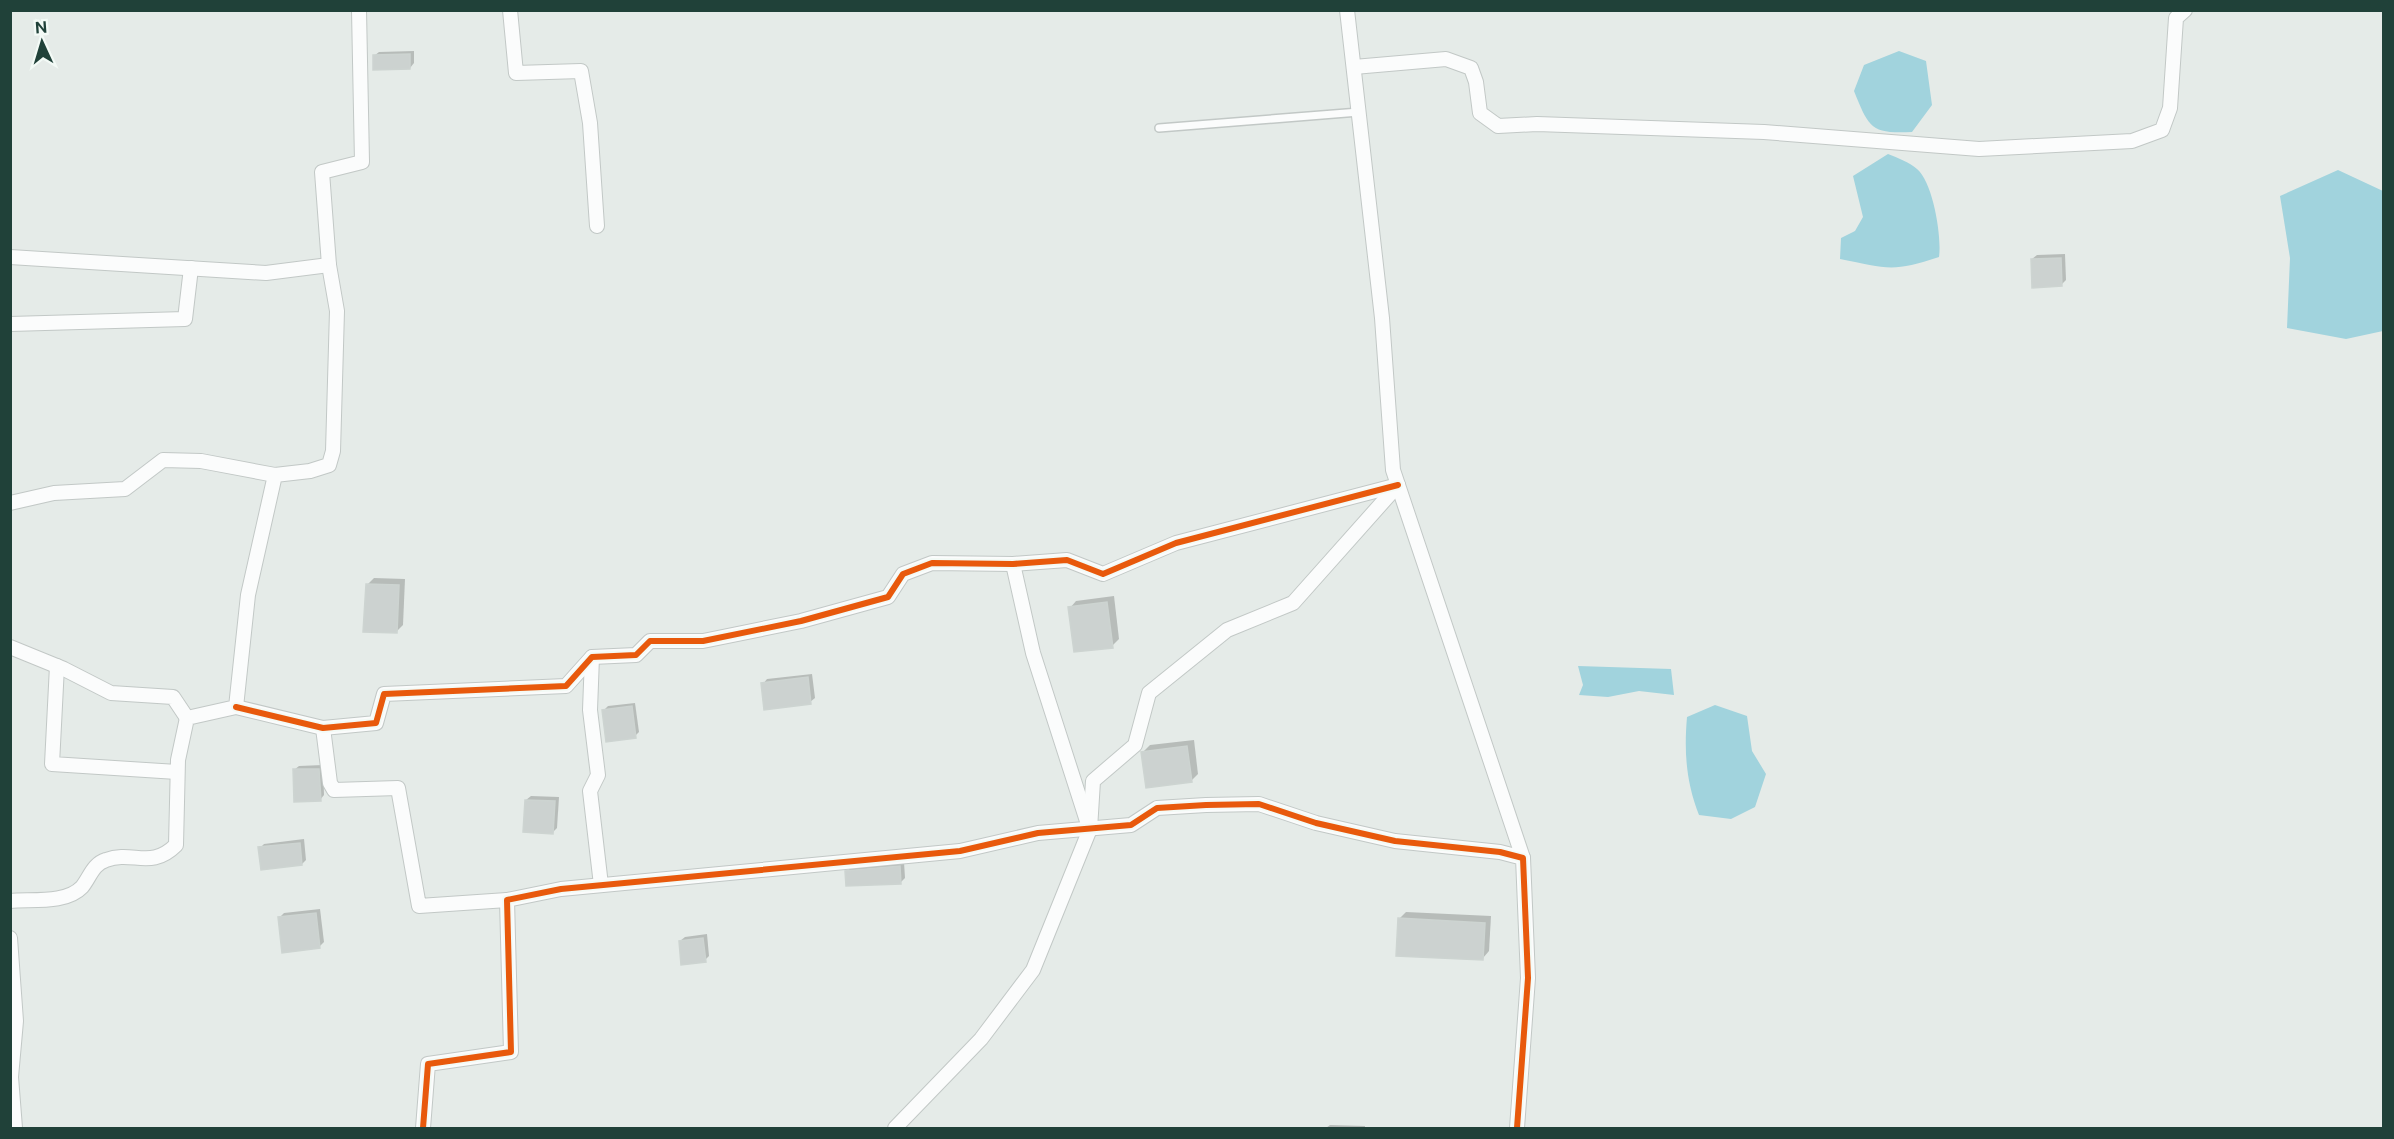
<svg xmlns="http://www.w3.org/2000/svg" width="2394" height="1139" font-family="'Public Sans',sans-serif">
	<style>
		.water { fill: #a1d3dd }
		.shadow { fill: #0003 }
		.building { fill: #ccd2d0; stroke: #cdd4d1; stroke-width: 1.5 }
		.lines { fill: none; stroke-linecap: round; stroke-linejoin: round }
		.service-casing { stroke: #c2c8c6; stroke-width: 10 }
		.minor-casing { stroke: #c2c8c6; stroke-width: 16 }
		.service { stroke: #fbfcfc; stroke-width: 7 }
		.minor { stroke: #fbfcfc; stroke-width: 14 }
		.cycleway-casing { stroke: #f3faf6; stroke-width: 10 }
		.cycleway { stroke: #e8590c; stroke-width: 6 }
	</style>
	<rect width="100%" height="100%" fill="#e5ebe8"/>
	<g class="water">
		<path d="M1899,51L1926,61L1932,105L1912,132C1871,134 1869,128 1854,91L1864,65Z"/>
		<path d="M1888,154C1898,158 1909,162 1917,169C1933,182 1942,237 1939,257C1892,273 1886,268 1840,259L1841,238L1855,231L1863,217L1853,176Z"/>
		<polygon points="2338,170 2383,191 2383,331 2346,339 2287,328 2290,258 2280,196"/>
		<polygon points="1578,666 1671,669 1674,695 1639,691 1608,697 1579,695 1583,685"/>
		<path d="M1715,705L1747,716L1752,751L1766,774L1755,807L1731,819L1699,815C1686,782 1684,752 1687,717Z"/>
	</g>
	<g class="shadow">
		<polygon points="414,51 414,63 410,68 374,56 379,52"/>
		<polygon points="2065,254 2066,280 2061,285 2032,259 2037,255"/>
		<polygon points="374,578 405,579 403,625 396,632 367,585"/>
		<polygon points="1114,596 1119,639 1112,646 1070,608 1076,601"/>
		<polygon points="812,674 815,698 810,702 763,684 767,679"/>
		<polygon points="635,703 639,732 635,736 604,710 608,706"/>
		<polygon points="1194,740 1198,774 1191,781 1143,752 1150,745"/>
		<polygon points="323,765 324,795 320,800 294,770 299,766"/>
		<polygon points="531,796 559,797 557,828 553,832 526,800"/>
		<polygon points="304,839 306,860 302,864 260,848 264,844"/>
		<polygon points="904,862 905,878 901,882 847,872 851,867"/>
		<polygon points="320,909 324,942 319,947 280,917 284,913"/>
		<polygon points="1406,912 1491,916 1489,951 1483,958 1399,919"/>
		<polygon points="707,934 709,956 705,960 680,941 685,937"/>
		<polygon points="1330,1125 1365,1126 1365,1128 1326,1128"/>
	</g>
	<g class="building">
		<polygon points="410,54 410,69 373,70 373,55"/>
		<polygon points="2061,258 2062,286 2032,288 2031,259"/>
		<polygon points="366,584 399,585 397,633 363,632"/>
		<polygon points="1107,602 1113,648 1074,652 1068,607"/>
		<polygon points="808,677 811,704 764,710 761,683"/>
		<polygon points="632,706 636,738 606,742 602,710"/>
		<polygon points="1187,746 1192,782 1146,788 1141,752"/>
		<polygon points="293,769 319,769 321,801 294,802"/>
		<polygon points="525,800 555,801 553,834 523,832"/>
		<polygon points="300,843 302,865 261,870 258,847"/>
		<polygon points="900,866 901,884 846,886 845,871"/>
		<polygon points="316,913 320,948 282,953 278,917"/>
		<polygon points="1398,918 1485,923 1483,960 1396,956"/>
		<polygon points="703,938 706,962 681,965 679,941"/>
	</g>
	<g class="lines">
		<defs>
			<polyline id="service" points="1159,128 1359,112"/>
			<g id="minor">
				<polyline points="510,10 516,73 581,71 590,123 597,226"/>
				<polyline points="1347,10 1382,318 1393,470 1523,858"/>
				<polyline points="1354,67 1446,59 1471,68 1476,82 1480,113 1498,126 1537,124 1764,132 1979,149 2132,141 2162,130 2170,108 2176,18 2185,10"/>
				<polyline points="10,257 266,273 329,265"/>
				<polyline points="10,324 185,319 191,268"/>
				<polyline points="10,503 54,493 125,489 163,460 201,461 275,475"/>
				<polyline points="1013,564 1033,653 1087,821"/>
				<polyline points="10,647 64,669 111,693 173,697 187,718"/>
				<polyline points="592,657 590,710 598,775 590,791 601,885"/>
				<polyline points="57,666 52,764 177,772"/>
				<polyline points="236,707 323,728 376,723 384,694 566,686 592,657 636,655 650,641 703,641 801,621 888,597 903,574 932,563 1013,564 1067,560 1103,574 1176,543 1398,485"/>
				<polyline points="323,728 330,783 334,790 398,788 419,906 507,900"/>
				<path d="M10,901C32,899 66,904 82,887C90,877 93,864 106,860C133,850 151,870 176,845L178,760L187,718L236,707L248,595L275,475L310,471L329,465L333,451L337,311L329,265L322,172L362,162L359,10"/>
				<polyline points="10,938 16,1021 11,1077 15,1128"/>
				<polyline points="423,1128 428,1064 511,1052 507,900 561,889 960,851 1038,833 1131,825 1157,808 1206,805 1259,804 1316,823 1395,841 1500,852 1523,858 1528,978 1517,1128"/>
				<polyline points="895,1128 981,1039 1033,970 1090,829 1093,781 1135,745 1149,693 1227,630 1293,603 1398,485"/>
			</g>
		</defs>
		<use href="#service" class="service-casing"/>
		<use href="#minor" class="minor-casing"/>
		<use href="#service" class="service"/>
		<use href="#minor" class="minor"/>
		<defs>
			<g id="cycleway">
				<polyline points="236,707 323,728 376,723 384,694 566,686 592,657 636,655 650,641 703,641 801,621 888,597 903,574 932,563 1013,564 1067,560 1103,574 1176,543 1398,485"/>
				<polyline points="423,1128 428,1064 511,1052 507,900 561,889 960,851 1038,833 1131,825 1157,808 1206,805 1259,804 1316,823 1395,841 1500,852 1523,858 1528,978 1517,1128"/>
			</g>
		</defs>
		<use href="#cycleway" class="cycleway-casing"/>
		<use href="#cycleway" class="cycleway"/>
	</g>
	<rect width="2394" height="1139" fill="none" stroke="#204139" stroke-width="24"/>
	<g transform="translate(42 42) rotate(356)" stroke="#f3faf6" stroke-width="4.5" paint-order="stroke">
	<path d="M0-4.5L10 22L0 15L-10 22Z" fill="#204139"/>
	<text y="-9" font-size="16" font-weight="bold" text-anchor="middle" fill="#204139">N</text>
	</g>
</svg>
